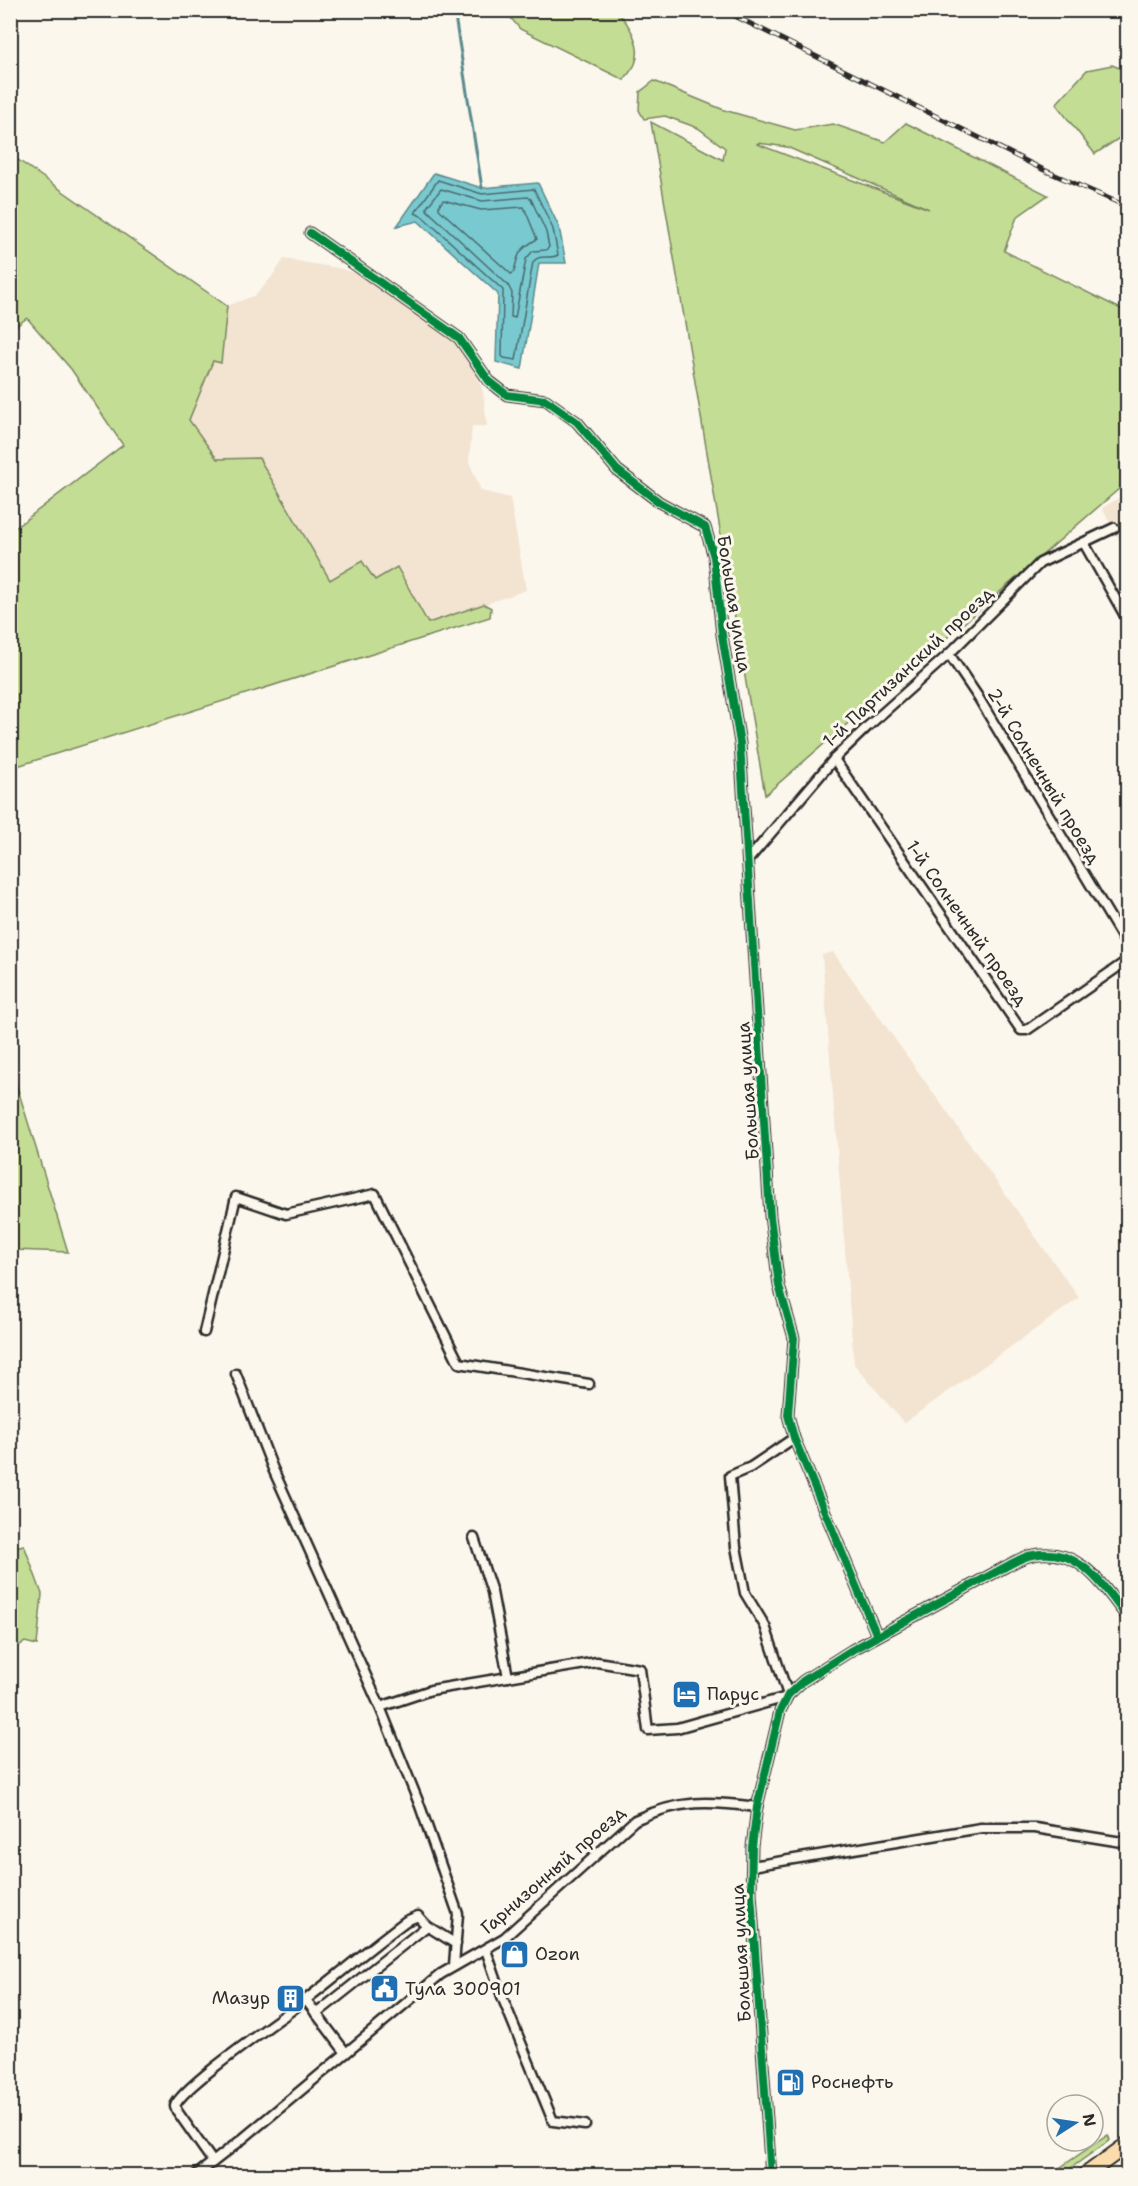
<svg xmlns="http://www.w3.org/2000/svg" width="1138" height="2186" font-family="'Shantell Sans',sans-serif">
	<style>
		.built { fill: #f3e3d1 }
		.green { fill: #c4dd94; stroke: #788460; stroke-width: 1.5; fill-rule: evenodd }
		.water { fill: #79cad0; stroke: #5a8a8e; stroke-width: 1.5 }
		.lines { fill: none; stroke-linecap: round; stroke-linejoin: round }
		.shore { stroke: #4a6b6d; stroke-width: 1.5 }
		.stream { stroke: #5a8a8e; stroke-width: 3 }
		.street-casing { stroke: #2b2b2b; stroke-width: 13 }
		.primary-casing { stroke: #2b2b2b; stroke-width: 18 }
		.street { stroke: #fbf7ec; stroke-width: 8 }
		.primary { stroke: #fcdcac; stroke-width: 14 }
		.rail-casing { stroke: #2b2b2b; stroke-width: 5 }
		.rail { stroke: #fbf7ec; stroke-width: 3; stroke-dasharray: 9; stroke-linecap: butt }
		.cycleway-casing { stroke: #fbf7ec; stroke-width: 11 }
		.cycleway { stroke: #00873e; stroke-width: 8 }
		.labels { text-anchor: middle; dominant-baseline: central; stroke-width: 6; stroke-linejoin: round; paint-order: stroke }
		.street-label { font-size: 18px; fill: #2b2b2b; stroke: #fbf7ec }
		.poi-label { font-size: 18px; fill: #2b2b2b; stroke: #fbf7ec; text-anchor: start }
	</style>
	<rect width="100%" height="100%" fill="#fbf7ec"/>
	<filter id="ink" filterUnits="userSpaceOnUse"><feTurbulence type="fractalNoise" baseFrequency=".0167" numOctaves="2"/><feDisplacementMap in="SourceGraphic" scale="12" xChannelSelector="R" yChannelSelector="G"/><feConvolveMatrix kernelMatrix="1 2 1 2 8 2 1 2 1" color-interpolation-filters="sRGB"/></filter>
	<g filter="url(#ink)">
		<g class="built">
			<polygon points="284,259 338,268 368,277 442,330 463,349 474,367 483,392 487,426 472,426 469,462 481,491 510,498 526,590 428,624 397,567 375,580 362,562 331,580 259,458 217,459 189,419 213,361 221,363 227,306 256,295 271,278"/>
			<polygon points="1127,493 1127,554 1102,508"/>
			<polygon points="833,952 1079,1298 904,1423 854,1364 822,955"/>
		</g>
		<g class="green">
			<path d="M505,11H616C629,23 643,46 635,64C633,69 627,75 624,80L520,29Z"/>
			<polygon points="1112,65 1127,71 1127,133 1095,154 1056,104 1087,70"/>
			<path d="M654,81L724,110L795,130L833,124L885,142L906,123L1048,195L1017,217L1004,251L1127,312V482L765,795L651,122L723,160L725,148L698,128L665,116L644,119L639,110L640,92ZM758,143L787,147L929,209L757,144Z"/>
			<polygon points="11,155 227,306 221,363 213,361 189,420 217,459 259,458 330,580 362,561 375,580 397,567 428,623 484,604 491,608 490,617 11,768 11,531 123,445 71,369 27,318 11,330"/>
			<polygon points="10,1067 11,1067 68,1252 12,1250 11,1248"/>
			<polygon points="24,1545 42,1594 37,1645 25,1642 11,1650 11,1548"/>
			<polygon points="1108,2135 1110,2140 1061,2175 1056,2175 1055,2171"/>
		</g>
		<polygon class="water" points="434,173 482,188 538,183 559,227 566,263 539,263 522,369 496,362 498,294 418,221 397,226"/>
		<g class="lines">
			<g class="shore">
				<path d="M438,180L482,194L534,189L553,229L558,255C550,260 540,253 533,262L516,360L504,358L502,356L503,290L423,217L415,213Z"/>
				<polygon points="441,189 482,201 528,197 531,199 546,232 549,247 546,250 533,251 526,259 515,318 511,317 512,293 508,285 427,210 427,207"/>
				<path d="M443,200L481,210L524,207L537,239C520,249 518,252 514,272L511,274L439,209V206Z"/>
			</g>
			<polyline class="stream" points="454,10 482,188"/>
			<defs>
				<g id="street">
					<polyline points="310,233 459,338 489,381 507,395 546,400 577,422 617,470 659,502 705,527 714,557 722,635 740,743 770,1216 779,1286 794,1338 788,1415 794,1438 877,1636"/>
					<polyline points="1084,543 1128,621"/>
					<polyline points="949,654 978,697 1128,947"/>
					<polyline points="834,759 1021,1030 1027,1030 1128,960"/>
					<polyline points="748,860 834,759 867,727 949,654 1040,563 1114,528"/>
					<polyline points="204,1332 236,1197 286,1214 375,1194 459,1363 589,1384"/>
					<polyline points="236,1374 273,1469 380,1707 420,1806 458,1914 454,1965"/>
					<polyline points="474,1538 492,1592 508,1677"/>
					<polyline points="788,1695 765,1626 745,1593 736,1547 730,1476 751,1467 794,1438"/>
					<polyline points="380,1707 431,1690 597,1662 640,1669 648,1730 677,1728 787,1697"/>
					<polyline points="752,1866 981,1828 1035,1828 1128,1843"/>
					<polyline points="486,1950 503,1999 553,2121 585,2125"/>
					<polyline points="306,2000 346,2053"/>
					<polyline points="316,2014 427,1926"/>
					<path d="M213,2162L177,2111L175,2106C182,2086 281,2019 304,2001C338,1975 371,1947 406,1921L418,1916L427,1926L456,1944"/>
					<path d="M195,2176L240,2141L441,1974L504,1938L635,1820C680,1799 709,1801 757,1807"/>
					<path d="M771,2176L751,1893L752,1847L757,1807L780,1711L788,1695L803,1681L852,1650L1007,1566C1015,1562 1024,1556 1033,1555C1080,1546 1102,1585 1128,1618"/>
				</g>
				<polyline id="primary" points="1084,2176 1128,2144"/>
			</defs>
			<use href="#street" class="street-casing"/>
			<use href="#primary" class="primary-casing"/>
			<use href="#street" class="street"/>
			<use href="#primary" class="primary"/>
			<defs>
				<polyline id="rail" points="723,10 1044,170 1128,207"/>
			</defs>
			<use href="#rail" class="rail-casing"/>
			<use href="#rail" class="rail"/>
			<defs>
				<g id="cycleway">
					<polyline points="310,233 459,338 489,381 507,395 546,400 577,422 617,470 659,502 705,527 714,557 722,635 740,743 770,1216 779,1286 794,1338 788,1415 794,1438 877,1636"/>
					<path d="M771,2176L751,1893L752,1847L757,1807L780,1711L788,1695L803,1681L852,1650L1007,1566C1015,1562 1024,1556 1033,1555C1080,1546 1102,1585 1128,1618"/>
				</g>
			</defs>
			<use href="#cycleway" class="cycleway-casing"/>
			<use href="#cycleway" class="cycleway"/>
		</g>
	</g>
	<defs>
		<symbol id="hotel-square" viewBox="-11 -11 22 22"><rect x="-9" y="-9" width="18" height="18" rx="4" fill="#1f6fb2" stroke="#fbf7ec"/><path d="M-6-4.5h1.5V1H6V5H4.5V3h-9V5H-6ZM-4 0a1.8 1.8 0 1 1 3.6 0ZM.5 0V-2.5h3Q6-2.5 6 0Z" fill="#fff"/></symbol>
		<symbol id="shop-square" viewBox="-11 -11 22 22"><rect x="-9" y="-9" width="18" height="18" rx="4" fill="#1f6fb2" stroke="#fbf7ec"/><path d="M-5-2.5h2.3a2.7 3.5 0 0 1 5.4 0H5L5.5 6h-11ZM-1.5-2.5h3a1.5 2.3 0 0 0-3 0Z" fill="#fff"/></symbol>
		<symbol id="civic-square" viewBox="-11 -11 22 22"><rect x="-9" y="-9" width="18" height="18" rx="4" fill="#1f6fb2" stroke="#fbf7ec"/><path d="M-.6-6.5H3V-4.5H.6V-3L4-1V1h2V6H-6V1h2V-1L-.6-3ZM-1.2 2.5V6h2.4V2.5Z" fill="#fff"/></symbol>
		<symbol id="building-square" viewBox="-11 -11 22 22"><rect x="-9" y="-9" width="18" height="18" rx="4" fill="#1f6fb2" stroke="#fbf7ec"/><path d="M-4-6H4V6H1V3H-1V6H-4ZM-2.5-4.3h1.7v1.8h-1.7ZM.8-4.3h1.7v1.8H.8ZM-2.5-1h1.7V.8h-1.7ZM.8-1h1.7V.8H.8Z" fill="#fff"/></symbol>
		<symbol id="fuel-square" viewBox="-11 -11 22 22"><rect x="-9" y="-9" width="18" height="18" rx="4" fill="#1f6fb2" stroke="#fbf7ec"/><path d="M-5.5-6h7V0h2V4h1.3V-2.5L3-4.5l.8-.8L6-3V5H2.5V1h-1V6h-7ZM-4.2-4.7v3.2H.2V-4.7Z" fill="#fff"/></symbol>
	</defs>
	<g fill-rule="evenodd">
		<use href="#hotel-square" x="670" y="1678" width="33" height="33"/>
		<use href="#shop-square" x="498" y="1938" width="33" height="33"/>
		<use href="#civic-square" x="368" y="1972" width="33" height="33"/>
		<use href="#building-square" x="274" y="1982" width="33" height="33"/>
		<use href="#fuel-square" x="774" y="2066" width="33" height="33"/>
	</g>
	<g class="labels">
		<g class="street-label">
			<text transform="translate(734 604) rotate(81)">Большая улица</text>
			<text transform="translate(908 667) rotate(-43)">1-й Партизанский проезд</text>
			<text transform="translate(1044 776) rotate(59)">2-й Солнечный проезд</text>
			<text transform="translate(967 923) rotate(55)">1-й Солнечный проезд</text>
			<text transform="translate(748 1091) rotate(-94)">Большая улица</text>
			<text transform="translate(553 1870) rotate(-41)">Гарнизонный проезд</text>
			<text transform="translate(741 1953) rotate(-93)">Большая улица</text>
		</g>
		<g class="poi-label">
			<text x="707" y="1694">Парус</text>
			<text x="535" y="1954">Ozon</text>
			<text x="405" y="1989">Тула 300901</text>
			<text x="270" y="1998" text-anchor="end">Мазур</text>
			<text x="811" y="2082">Роснефть</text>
		</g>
	</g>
	<rect width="1138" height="2186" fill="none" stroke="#fbf7ec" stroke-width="36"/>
	<rect x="18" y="18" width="1102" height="2150" fill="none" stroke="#2b2b2b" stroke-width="2" filter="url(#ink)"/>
	<g transform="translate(1075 2123) rotate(78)"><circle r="28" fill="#fbf7ec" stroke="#a8a59f" stroke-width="1.5"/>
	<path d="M0-4.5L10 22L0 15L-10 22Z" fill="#1f6fb2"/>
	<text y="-9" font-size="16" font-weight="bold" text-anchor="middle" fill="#2b2b2b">N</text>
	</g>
</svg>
